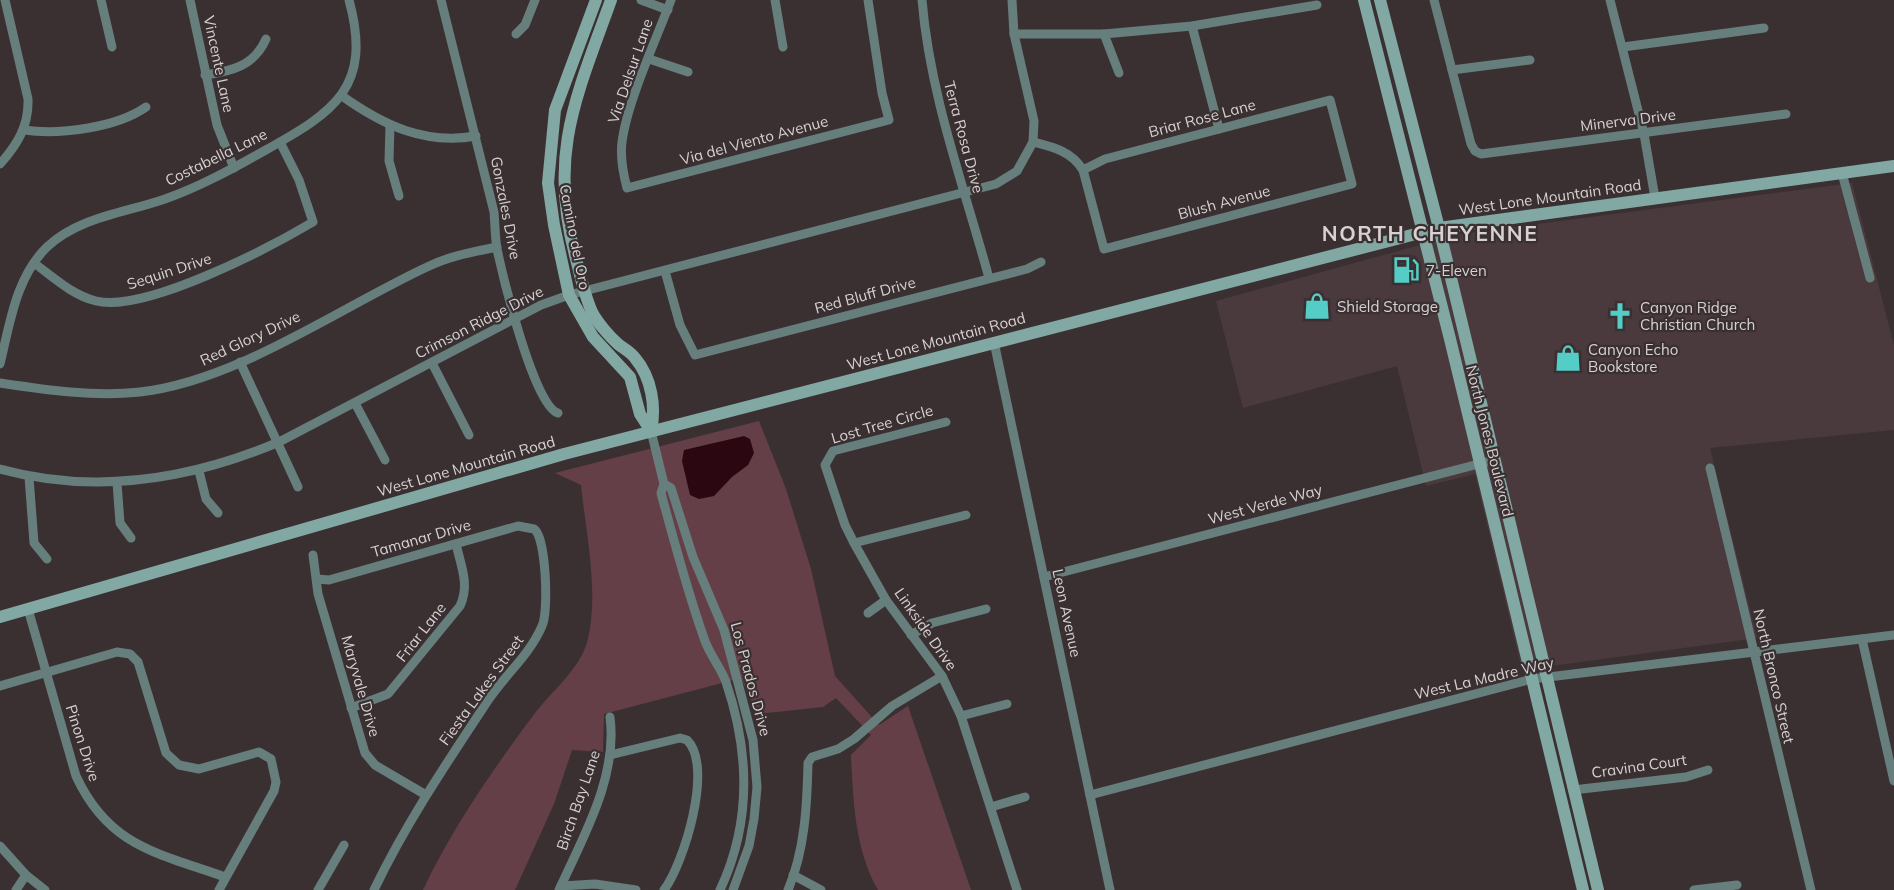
<svg xmlns="http://www.w3.org/2000/svg" width="1894" height="890" font-family="Mulish,sans-serif">
	<style>
		.built { fill: #4a3a3d }
		.green { fill: #653f47 }
		.water { fill: #2b0712 }
		.lines { fill: none; stroke-linecap: round; stroke-linejoin: round }
		.street { stroke: #667e7c; stroke-width: 9 }
		.secondary { stroke: #82a8a4; stroke-width: 12 }
		.labels { text-anchor: middle; dominant-baseline: central; stroke-width: 4.5; stroke-linejoin: round; paint-order: stroke }
		.street-label { font-size: 15px; fill: #d7d1d2; stroke: #3a3032 }
		.poi-label { font-size: 15px; fill: #d7d1d2; stroke: #3a3032; text-anchor: start }
		.district-label { font-size: 21px; font-weight: bold; letter-spacing: 1.5px; fill: #d7d1d2; stroke: #3a3032 }
	</style>
	<rect width="100%" height="100%" fill="#3a3032"/>
	<polygon class="built" points="1852,183 1894,345 1894,430 1710,448 1757,638 1522,670 1475,474 1426,486 1397,366 1243,408 1216,301 1460,234"/>
	<path class="green" d="M759,421L786,489L811,569L835,676L879,725L908,706L971,890H878C855,850 853,800 851,755L871,735L836,698L823,707L757,714L741,678L604,714L603,752L572,750L554,804L515,890H423C452,828 494,768 535,713C553,690 581,668 588,639C599,590 586,534 581,485L555,473Z"/>
	<polygon class="water" points="744,436 750,439 754,453 748,465 732,477 714,496 699,499 690,495 682,461 684,450"/>
	<g class="lines">
		<g class="street">
			<polyline points="101,0 112,47"/>
			<polyline points="190,0 217,125 234,168"/>
			<path d="M441,0L494,212C495,224 495,237 497,249C503,277 534,406 558,413"/>
			<polyline points="641,0 668,10"/>
			<path d="M671,0C656,40 627,102 622,142C620,158 623,173 627,188L889,120L882,93L868,0"/>
			<polyline points="775,0 783,47"/>
			<path d="M922,0C930,96 964,186 989,278"/>
			<polyline points="1434,0 1471,144 1475,151 1481,154 1786,114"/>
			<polyline points="1610,0 1644,134 1655,198"/>
			<polyline points="1192,26 1219,129"/>
			<polyline points="516,34 525,25 535,0"/>
			<polyline points="1014,34 1104,34 1192,26 1317,5"/>
			<polyline points="1104,34 1119,73"/>
			<polyline points="1623,47 1764,28"/>
			<polyline points="649,59 688,72"/>
			<polyline points="1452,70 1530,60"/>
			<path d="M205,75C232,71 254,66 266,39"/>
			<path d="M342,96C383,125 424,145 476,136"/>
			<polyline points="390,125 389,161 399,196"/>
			<path d="M24,130C59,135 116,128 146,107"/>
			<path d="M1033,142C1053,147 1071,151 1083,170L1104,249L1352,184L1330,100L1105,159L1083,170"/>
			<path d="M0,164C17,145 29,126 28,99L5,0"/>
			<polyline points="1842,173 1870,278"/>
			<path d="M34,263C53,277 72,295 96,301C145,313 269,248 313,222L299,180L280,142"/>
			<polyline points="665,271 680,325 695,355 1027,269 1041,262"/>
			<polyline points="994,342 1110,890"/>
			<polyline points="240,362 298,487"/>
			<polyline points="432,363 469,435"/>
			<path d="M0,364C10,323 16,277 47,247C79,217 125,213 165,199C199,187 232,169 264,151C334,112 373,88 349,0"/>
			<path d="M0,383C47,390 93,397 140,392C237,381 339,308 427,267C449,256 473,252 497,247"/>
			<polyline points="355,403 385,460"/>
			<polyline points="946,422 833,451 825,465 845,525 854,543 886,600 942,676 961,716 1017,890"/>
			<path d="M651,431L664,484L661,493C674,541 688,594 705,641C710,655 721,668 726,682C750,753 752,822 720,890"/>
			<polyline points="1710,468 1811,890"/>
			<path d="M0,469C95,495 189,480 279,442L541,305L569,295L996,184L1017,171L1033,142L1034,121L1014,34L1012,0"/>
			<polyline points="199,471 206,499 218,513"/>
			<polyline points="29,477 34,543 47,559"/>
			<polyline points="117,483 120,523 131,538"/>
			<polyline points="664,484 671,488 693,557 724,630 753,740 757,787 754,819 749,846 733,890"/>
			<polyline points="854,543 966,515"/>
			<polyline points="313,555 318,594 365,753 375,765 426,795"/>
			<polyline points="1044,577 1494,460"/>
			<path d="M317,579L329,580L518,526L534,529C546,536 549,612 542,626C530,654 507,673 489,699C448,761 406,823 374,890"/>
			<path d="M28,609L76,776C109,847 158,853 225,877"/>
			<polyline points="868,613 886,600"/>
			<polyline points="911,635 932,623 986,609"/>
			<polyline points="1862,639 1894,781"/>
			<polyline points="0,686 117,652 130,654 138,662 166,753 179,765 199,769 259,752 271,759 276,782 274,791 219,890"/>
			<path d="M351,708L388,694L460,606C470,585 461,566 456,544"/>
			<polyline points="961,716 1007,704"/>
			<path d="M610,755L680,738L687,740C714,766 684,863 664,890"/>
			<polyline points="1573,790 1686,777 1708,770"/>
			<polyline points="1090,795 1532,679 1894,635"/>
			<polyline points="991,807 1025,797"/>
			<polyline points="0,846 26,875 45,890"/>
			<polyline points="793,875 821,890"/>
			<polyline points="561,886 595,884 636,890"/>
			<polyline points="16,890 26,875"/>
			<polyline points="318,890 344,845"/>
			<path d="M559,890C583,837 618,777 610,717"/>
			<path d="M788,890C805,850 807,805 808,763L812,757L838,749L854,739L892,706L942,676"/>
			<polyline points="1694,890 1737,885"/>
		</g>
		<g class="secondary">
			<polyline points="596,0 555,110 548,183 554,225 569,295 593,337 630,377 640,414 651,431"/>
			<path d="M611,0C577,95 548,153 575,255C580,274 584,294 592,312C597,322 609,336 618,344C623,348 631,352 635,358C652,378 656,407 651,431"/>
			<polyline points="1364,0 1450,339 1583,890"/>
			<polyline points="1380,0 1439,228 1598,890"/>
			<polyline points="0,617 564,454 1439,228 1894,166"/>
		</g>
	</g>
	<defs>
		<symbol id="fuel-bare" viewBox="-9 -9 18 18"><path d="M-5.5-6h7V0h2V4h1.3V-2.5L3-4.5l.8-.8L6-3V5H2.5V1h-1V6h-7ZM-4.2-4.7v3.2H.2V-4.7Z" fill="#54cdc6" stroke="#3a3032" stroke-width="2.5" paint-order="stroke"/></symbol>
		<symbol id="shop-bare" viewBox="-9 -9 18 18"><path d="M-5-2.5h2.3a2.7 3.5 0 0 1 5.4 0H5L5.5 6h-11ZM-1.5-2.5h3a1.5 2.3 0 0 0-3 0Z" fill="#54cdc6" stroke="#3a3032" stroke-width="2.5" paint-order="stroke"/></symbol>
		<symbol id="church-bare" viewBox="-9 -9 18 18"><path d="M-1.2-6h2.4v3.5h3.3v2.4h-3.3V6h-2.4V-.1h-3.3v-2.4h3.3Z" fill="#54cdc6" stroke="#3a3032" stroke-width="2.5" paint-order="stroke"/></symbol>
	</defs>
	<g fill-rule="evenodd">
		<use href="#fuel-bare" x="1387" y="251" width="38" height="38"/>
		<use href="#shop-bare" x="1298" y="287" width="38" height="38"/>
		<use href="#church-bare" x="1601" y="297" width="38" height="38"/>
		<use href="#shop-bare" x="1549" y="339" width="38" height="38"/>
	</g>
	<g class="labels">
		<g class="street-label">
			<text transform="translate(219 64) rotate(78)">Vincente Lane</text>
			<text transform="translate(630 71) rotate(-71)">Via Delsur Lane</text>
			<text transform="translate(1202 118) rotate(-15)">Briar Rose Lane</text>
			<text transform="translate(1628 120) rotate(-7)">Minerva Drive</text>
			<text transform="translate(964 137) rotate(75)">Terra Rosa Drive</text>
			<text transform="translate(754 140) rotate(-15)">Via del Viento Avenue</text>
			<text transform="translate(216 157) rotate(-26)">Costabella Lane</text>
			<text transform="translate(1550 197) rotate(-8)">West Lone Mountain Road</text>
			<text transform="translate(1224 202) rotate(-15)">Blush Avenue</text>
			<text transform="translate(506 208) rotate(79)">Gonzales Drive</text>
			<text transform="translate(575 237) rotate(79)">Camino del Oro</text>
			<text transform="translate(169 271) rotate(-18)">Sequin Drive</text>
			<text transform="translate(865 295) rotate(-15)">Red Bluff Drive</text>
			<text transform="translate(479 322) rotate(-27)">Crimson Ridge Drive</text>
			<text transform="translate(250 338) rotate(-25)">Red Glory Drive</text>
			<text transform="translate(936 341) rotate(-15)">West Lone Mountain Road</text>
			<text transform="translate(882 424) rotate(-16)">Lost Tree Circle</text>
			<text transform="translate(1490 441) rotate(76)">North Jones Boulevard</text>
			<text transform="translate(466 466) rotate(-16)">West Lone Mountain Road</text>
			<text transform="translate(1265 504) rotate(-15)">West Verde Way</text>
			<text transform="translate(421 538) rotate(-16)">Tamanar Drive</text>
			<text transform="translate(1067 613) rotate(78)">Leon Avenue</text>
			<text transform="translate(926 629) rotate(55)">Linkside Drive</text>
			<text transform="translate(421 632) rotate(-52)">Friar Lane</text>
			<text transform="translate(1774 676) rotate(77)">North Bronco Street</text>
			<text transform="translate(1484 678) rotate(-13)">West La Madre Way</text>
			<text transform="translate(751 679) rotate(75)">Los Prados Drive</text>
			<text transform="translate(361 686) rotate(74)">Maryvale Drive</text>
			<text transform="translate(481 690) rotate(-54)">Fiesta Lakes Street</text>
			<text transform="translate(83 743) rotate(72)">Pinon Drive</text>
			<text transform="translate(1639 766) rotate(-8)">Cravina Court</text>
			<text transform="translate(578 800) rotate(-71)">Birch Bay Lane</text>
		</g>
		<g class="poi-label">
			<text x="1426" y="270">7-Eleven</text>
			<text x="1337" y="306">Shield Storage</text>
			<text x="1640" y="307">Canyon Ridge<tspan x="1640" dy="17">Christian Church</tspan></text>
			<text x="1588" y="349">Canyon Echo<tspan x="1588" dy="17">Bookstore</tspan></text>
		</g>
		<g class="district-label">
			<text x="1430" y="233">NORTH CHEYENNE</text>
		</g>
	</g>
</svg>
